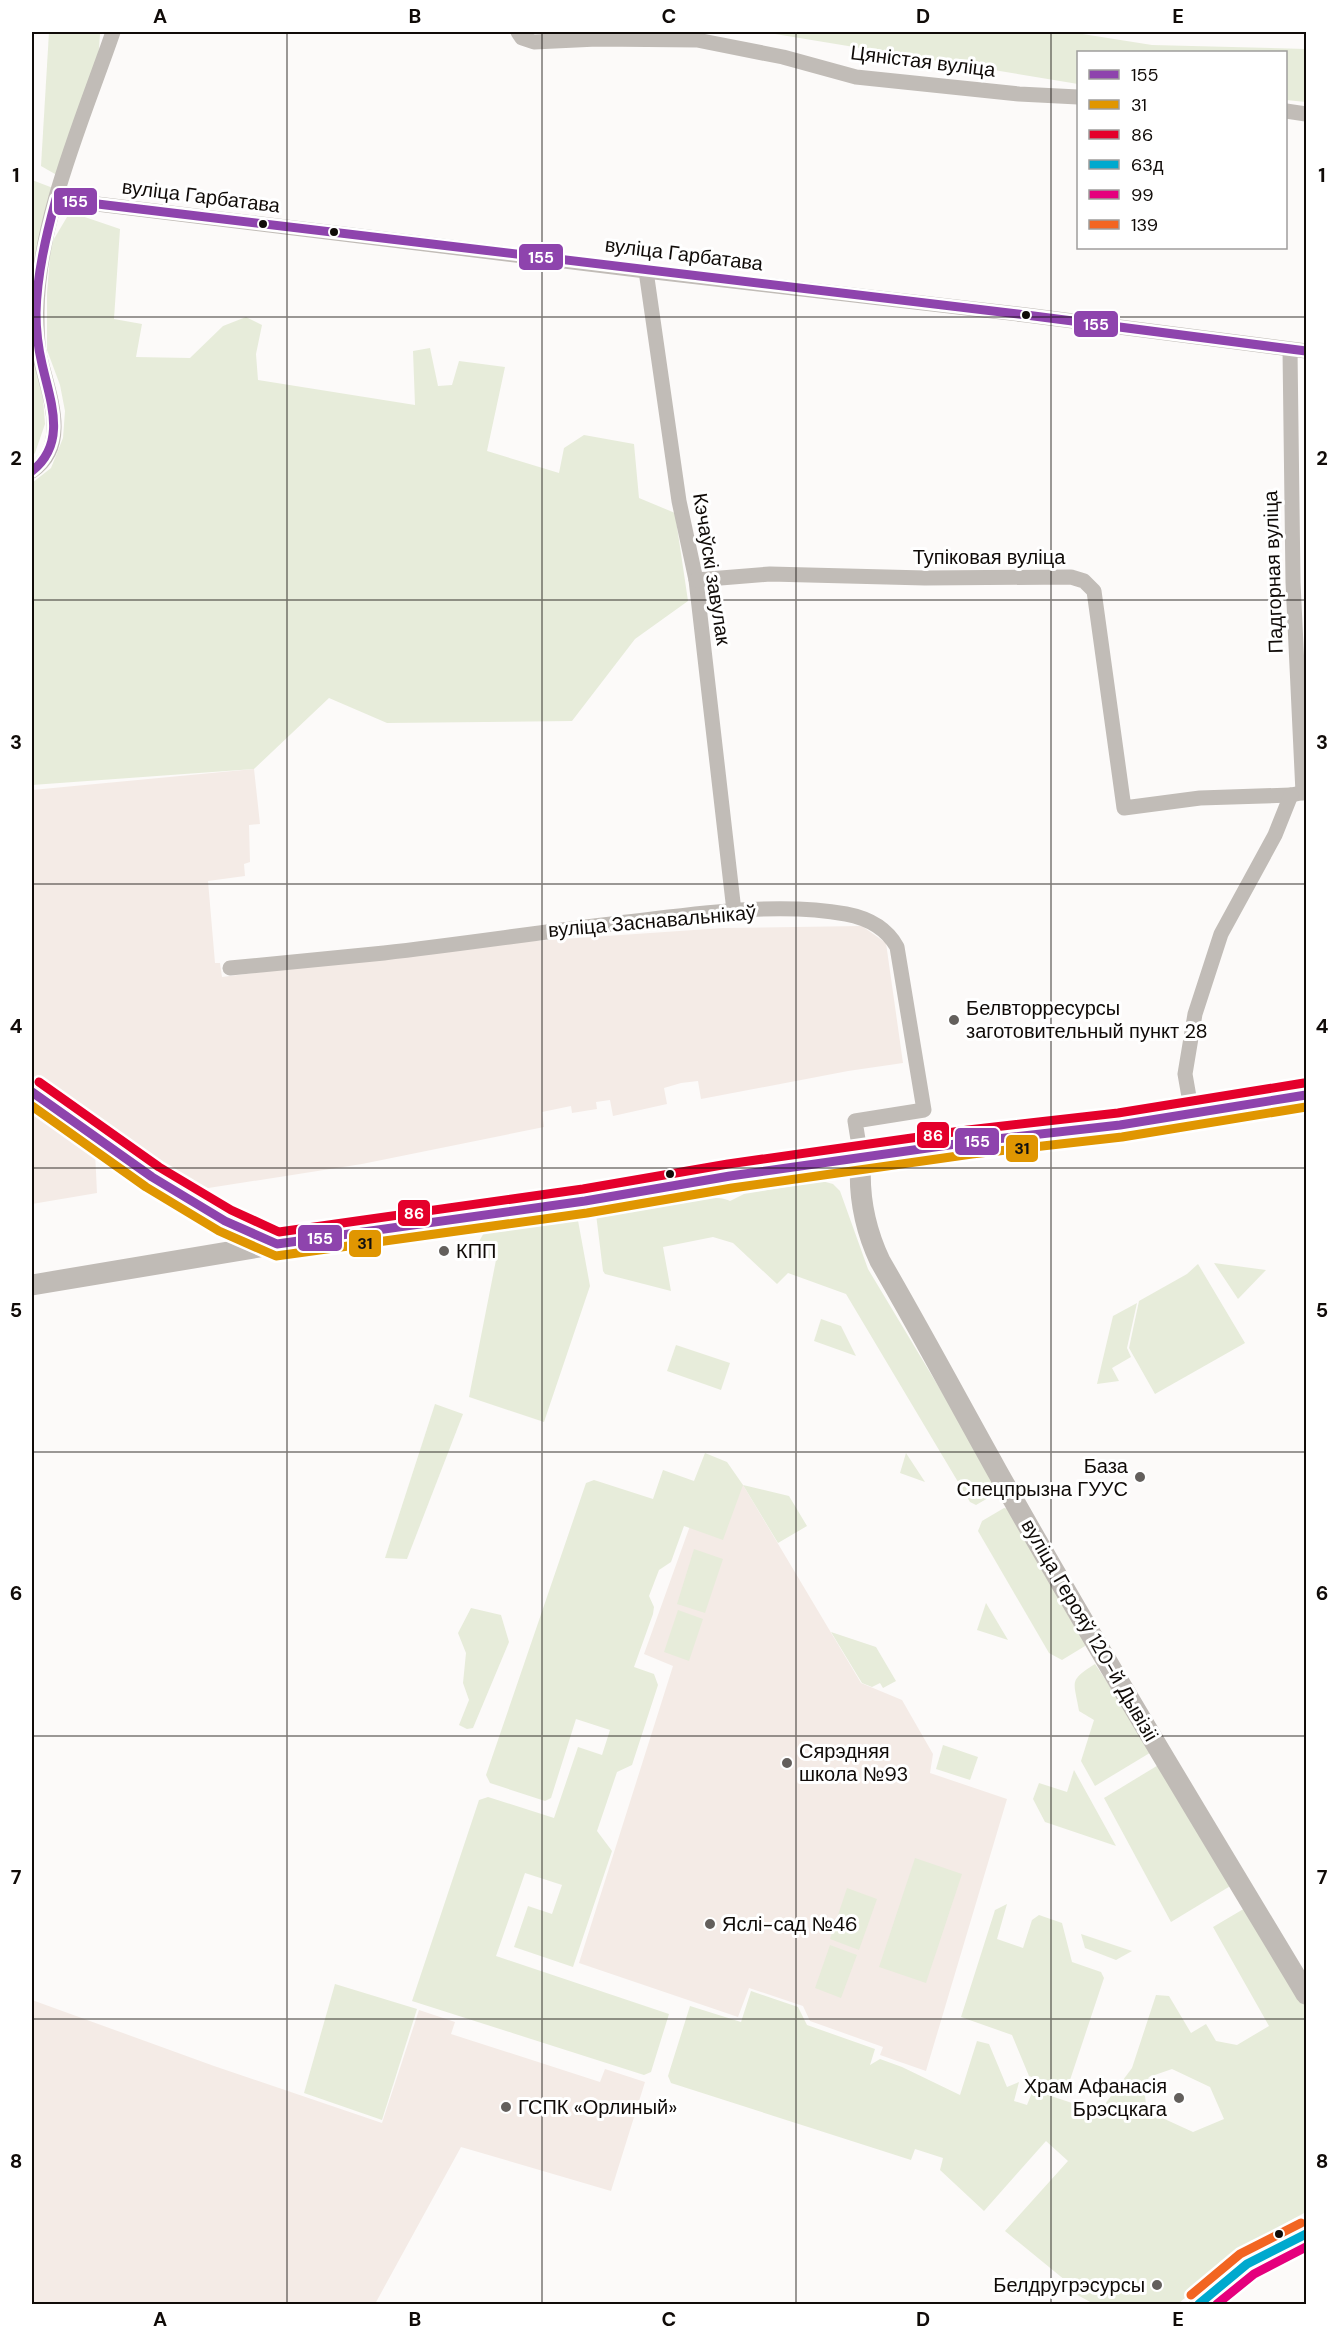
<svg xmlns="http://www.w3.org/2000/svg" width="1338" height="2336" font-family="'DM Sans',sans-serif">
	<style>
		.built { fill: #f4ebe6 }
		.green { fill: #e7ecda; fill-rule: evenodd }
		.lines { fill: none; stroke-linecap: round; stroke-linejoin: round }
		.street { stroke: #c1bcb7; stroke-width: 15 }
		.secondary { stroke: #c0bbb6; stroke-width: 21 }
		.bus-1-casing { stroke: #fff; stroke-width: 14 }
		.bus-2-casing { stroke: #fff; stroke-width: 14 }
		.bus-3-casing { stroke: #fff; stroke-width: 14 }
		.bus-4-casing { stroke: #fff; stroke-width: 14 }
		.bus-5-casing { stroke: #fff; stroke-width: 14 }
		.bus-6-casing { stroke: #fff; stroke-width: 14 }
		.bus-1 { stroke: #8e44ad; stroke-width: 9 }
		.bus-2 { stroke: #e09601; stroke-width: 9 }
		.bus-3 { stroke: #e4002b; stroke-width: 9 }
		.bus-4 { stroke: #00a9ce; stroke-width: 9 }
		.bus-5 { stroke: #e5007d; stroke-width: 9 }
		.bus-6 { stroke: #f26522; stroke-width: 9 }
		.grid { fill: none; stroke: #100b08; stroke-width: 1.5; stroke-opacity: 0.55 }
		.bus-dot { fill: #100b08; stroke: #fff; stroke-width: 2 }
		.poi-dot { fill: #635f5c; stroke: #fff; stroke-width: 2 }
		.labels { text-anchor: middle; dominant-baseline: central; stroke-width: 6; stroke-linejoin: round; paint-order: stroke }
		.street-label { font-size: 20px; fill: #100b08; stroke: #fff }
		.poi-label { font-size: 20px; fill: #100b08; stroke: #fff; text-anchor: start }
		.line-badge { stroke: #fff; stroke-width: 2 }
		.badge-label { font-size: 16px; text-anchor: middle; font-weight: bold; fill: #fff }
		.pale-badge-label { font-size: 16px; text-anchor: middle; font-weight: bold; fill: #111 }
		.neatline { fill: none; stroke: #100b08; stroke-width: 2 }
		.grid-label { font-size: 20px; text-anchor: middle; font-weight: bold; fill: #100b08 }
	</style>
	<rect width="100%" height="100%" fill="#fcfaf9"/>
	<g class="built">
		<polygon points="254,769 260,824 249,825 250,862 244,864 245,876 208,881 215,963 220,963 222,977 477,945 723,928 862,926 886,943 903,1063 848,1071 701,1099 698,1081 681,1083 664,1088 667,1104 613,1116 610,1100 596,1102 597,1109 572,1113 571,1106 542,1112 544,1127 362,1164 202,1189 169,1173 32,1075 32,790"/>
		<polygon points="32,1105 95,1151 97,1193 32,1204"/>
		<polygon points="709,1473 743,1485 861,1683 902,1700 933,1754 930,1773 1007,1799 926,2071 880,2055 883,2047 810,2021 803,2006 749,1988 738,2017 579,1963 673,1666 644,1654"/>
		<polygon points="32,2000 214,2066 382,2123 419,2010 455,2022 451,2034 600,2082 605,2069 645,2082 611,2191 461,2147 375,2304 32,2304"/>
	</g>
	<g class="green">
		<polygon points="49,32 95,32 100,34 98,63 63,171 55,174 41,166"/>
		<polygon points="763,32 1070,32 1152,45 1306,49 1306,102 1286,100 1286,52 1078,52 1078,84"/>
		<polygon points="32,180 53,188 39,238 32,273"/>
		<polygon points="70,212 120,229 114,319 142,324 136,357 190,358 223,326 246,317 262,325 256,354 258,380 415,405 413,351 430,348 438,386 452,385 459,361 505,367 487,451 559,473 564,448 584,435 634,444 639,498 675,513 688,601 635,639 572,721 387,723 329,698 254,769 32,785 32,483 51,468 63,438 65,411 60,385 47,350 47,293 51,244"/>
		<polygon points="32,353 43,399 45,424 35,453 32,456"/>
		<path d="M822,1181L833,1184L840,1191L868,1269L997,1484L998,1488L995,1494L976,1505L970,1502L846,1294L788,1273L777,1284L733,1243L713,1237L663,1247L671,1291L605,1274L603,1271L596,1214L599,1208C625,1204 710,1191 730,1201L744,1194Z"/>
		<polygon points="570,1212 577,1215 590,1286 544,1422 469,1397 496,1260 472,1254 490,1222"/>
		<polygon points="1214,1263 1266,1270 1238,1299"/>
		<polygon points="1198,1264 1245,1343 1155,1394 1129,1348 1139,1301 1187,1274"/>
		<polygon points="1137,1303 1127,1348 1131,1357 1112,1368 1119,1381 1097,1384 1113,1316"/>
		<polygon points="821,1319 841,1326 856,1356 814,1341"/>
		<polygon points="676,1345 730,1363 721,1390 667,1371"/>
		<polygon points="435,1404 463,1414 407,1559 385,1558"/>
		<polygon points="705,1453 727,1462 743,1485 789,1496 807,1526 778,1543 743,1485 723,1540 684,1526 671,1562 659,1570 649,1596 654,1607 653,1614 634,1667 654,1674 658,1685 632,1765 617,1772 597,1831 612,1851 573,1967 514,1947 528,1906 552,1914 562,1885 525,1873 496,1956 669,2014 651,2072 644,2075 412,2001 479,1800 488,1797 554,1818 578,1747 602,1755 610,1730 576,1719 551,1798 545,1801 490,1783 486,1775 586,1483 594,1480 653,1499 663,1470 694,1481"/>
		<polygon points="906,1453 925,1482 900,1473"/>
		<polygon points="1004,1508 1014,1510 1089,1636 1085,1646 1062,1660 1049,1653 978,1531 982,1521"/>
		<polygon points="694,1549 723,1559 705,1613 677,1604"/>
		<polygon points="986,1603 1008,1640 977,1630"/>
		<polygon points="471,1608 501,1615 509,1642 473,1728 467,1729 459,1725 469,1700 463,1683 466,1653 458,1633"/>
		<polygon points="678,1610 703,1619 689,1661 664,1652"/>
		<polygon points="831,1632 876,1647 896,1681 883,1688 880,1683 872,1687 862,1683"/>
		<path d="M1095,1664L1153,1751L1095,1786L1081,1761L1094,1720L1079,1711C1074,1681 1068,1681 1095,1664Z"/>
		<polygon points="943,1745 978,1757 970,1780 936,1769"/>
		<polygon points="1160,1764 1232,1885 1171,1922 1104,1798"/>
		<polygon points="1074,1770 1116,1846 1045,1822 1033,1799 1039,1783 1067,1792"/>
		<polygon points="915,1858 962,1874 926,1983 879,1967"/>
		<polygon points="847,1888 877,1899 859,1950 830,1939"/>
		<polygon points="1007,1904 997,1939 1023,1948 1032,1920 1039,1915 1062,1923 1072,1962 1101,1972 1104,1978 1069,2083 1059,2087 1029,2076 1012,2035 961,2017 995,1910"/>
		<path d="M1252,1904L1306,2003V2212C1258,2237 1218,2268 1178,2304H1094L1070,2291L1071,2285L1005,2231L1068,2161L1046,2141L984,2211L940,2170L943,2158L915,2149L911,2160L671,2083L668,2076L690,2006L741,2022L751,1991L798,2007L807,2025L875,2049L870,2065L880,2059L902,2067L960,2095L977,2041L989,2044L1007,2087L1019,2082L1014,2101L1027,2105L1033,2090L1099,2112L1132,2068L1156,1995L1169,1996L1191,2033L1206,2024L1216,2041L1237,2045L1269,2026L1213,1927ZM1172,2069L1210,2087L1224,2119L1193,2132L1147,2111L1144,2089L1149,2077Z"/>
		<polygon points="1081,1934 1132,1951 1116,1960 1085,1948"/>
		<polygon points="830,1945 857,1955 841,1998 815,1988"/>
		<polygon points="335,1984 417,2009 382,2120 304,2093"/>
	</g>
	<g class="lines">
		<g class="street">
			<polyline points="518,32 522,38 534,42 597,39 697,40 783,57 856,77 1019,94 1078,97"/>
			<polyline points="1286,111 1306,114"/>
			<polyline points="56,199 646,271 1026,315 1306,351"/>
			<polyline points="646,271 679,501 696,580 734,911"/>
			<polyline points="1290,350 1293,582 1303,793"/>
			<path d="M32,471C72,444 47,391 39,353C37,340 37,325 37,312C38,220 83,119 113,32"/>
			<polyline points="696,580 770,574 925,578 1071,577 1084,581 1094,591 1124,808 1200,798 1291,795 1306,792"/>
			<path d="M230,968C282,963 333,958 384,953C463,944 541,932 619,923C690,915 775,901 846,914C867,918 886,927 897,947L924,1110L855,1121L861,1158"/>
			<polyline points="1192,1114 1185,1074 1195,1014 1221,934 1275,835 1291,795"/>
		</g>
		<g class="secondary">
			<polyline points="32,1092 152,1177 225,1221 277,1244"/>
			<path d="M861,1158C858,1193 865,1229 880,1261C920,1330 958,1401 997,1471C1096,1647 1202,1821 1306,1994"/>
			<polyline points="32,1285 277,1244 585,1201 730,1176 970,1142 1120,1125 1306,1095"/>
			<polyline points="1199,2304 1247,2264 1306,2234"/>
		</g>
		<defs>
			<g id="bus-1">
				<path d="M32,471C68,443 50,400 42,364C38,347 36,330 36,313C37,274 46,236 56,199L1026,315L1306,351"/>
				<polyline points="32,1092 152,1177 225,1221 277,1244 585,1201 730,1176 970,1142 1120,1125 1306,1095"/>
			</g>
			<polyline id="bus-2" points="32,1106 146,1187 219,1231 276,1256 587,1213 732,1188 972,1154 1122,1137 1306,1107"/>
			<polyline id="bus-3" points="39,1082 159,1167 231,1210 279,1232 583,1189 728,1164 968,1130 1118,1113 1304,1083"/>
			<polyline id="bus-4" points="1199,2304 1247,2264 1306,2234"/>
			<polyline id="bus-5" points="1217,2304 1254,2274 1306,2247"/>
			<polyline id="bus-6" points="1191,2295 1240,2254 1301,2223"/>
		</defs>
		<use href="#bus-1" class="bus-1-casing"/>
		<use href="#bus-2" class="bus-2-casing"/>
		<use href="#bus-3" class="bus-3-casing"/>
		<use href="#bus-4" class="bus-4-casing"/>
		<use href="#bus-5" class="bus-5-casing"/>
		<use href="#bus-6" class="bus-6-casing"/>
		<use href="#bus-1" class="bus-1"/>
		<use href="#bus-2" class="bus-2"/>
		<use href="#bus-3" class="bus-3"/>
		<use href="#bus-4" class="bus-4"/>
		<use href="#bus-5" class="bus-5"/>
		<use href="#bus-6" class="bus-6"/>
	</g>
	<path class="grid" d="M287,32V2304M542,32V2304M796,32V2304M1051,32V2304M32,317H1306M32,600H1306M32,884H1306M32,1168H1306M32,1452H1306M32,1736H1306M32,2019H1306"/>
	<g class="bus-dot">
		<circle cx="263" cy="224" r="5"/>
		<circle cx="334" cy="232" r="5"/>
		<circle cx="1026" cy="315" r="5"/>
		<circle cx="670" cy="1174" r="5"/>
		<circle cx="1279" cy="2234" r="5"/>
	</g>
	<g class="poi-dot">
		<circle cx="954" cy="1020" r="6"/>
		<circle cx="444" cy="1251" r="6"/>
		<circle cx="1140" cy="1477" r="6"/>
		<circle cx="787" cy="1763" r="6"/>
		<circle cx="710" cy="1924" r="6"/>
		<circle cx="1179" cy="2098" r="6"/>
		<circle cx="506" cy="2107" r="6"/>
		<circle cx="1157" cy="2285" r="6"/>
	</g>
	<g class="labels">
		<g class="street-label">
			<text transform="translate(923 61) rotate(7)">Цяністая вуліца</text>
			<text transform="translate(201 196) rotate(7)">вуліца Гарбатава</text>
			<text transform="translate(684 254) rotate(7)">вуліца Гарбатава</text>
			<text x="989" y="557">Тупіковая вуліца</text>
			<text transform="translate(712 569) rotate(81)">Кэчаўскі завулак</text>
			<text transform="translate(1273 572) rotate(-92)">Падгорная вуліца</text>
			<text transform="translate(652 921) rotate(-5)">вуліца Заснавальнікаў</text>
			<text transform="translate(1090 1630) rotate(60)">вуліца Герояў 120-й Дывізіі</text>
		</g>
		<g class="poi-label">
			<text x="966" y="1008">Белвторресурсы<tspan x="966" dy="23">заготовительный пункт 28</tspan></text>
			<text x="456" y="1251">КПП</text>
			<text x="1128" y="1466" text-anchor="end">База<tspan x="1128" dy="23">Спецпрызна ГУУС</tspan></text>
			<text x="799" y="1751">Сярэдняя<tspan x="799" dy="23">школа №93</tspan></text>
			<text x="722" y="1924">Яслі-сад №46</text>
			<text x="1167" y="2086" text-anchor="end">Храм Афанасія<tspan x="1167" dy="23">Брэсцкага</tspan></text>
			<text x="518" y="2107">ГСПК «Орлиный»</text>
			<text x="1145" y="2285" text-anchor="end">Белдругрэсурсы</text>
		</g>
	</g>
	<g class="line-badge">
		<rect x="53" y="187" width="45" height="29" rx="6" fill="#8e44ad"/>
		<rect x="518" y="243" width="46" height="28" rx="6" fill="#8e44ad"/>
		<rect x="1073" y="310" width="46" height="28" rx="6" fill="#8e44ad"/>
		<rect x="916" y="1121" width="34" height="28" rx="6" fill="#e4002b"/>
		<rect x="954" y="1127" width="46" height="29" rx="6" fill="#8e44ad"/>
		<rect x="1005" y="1134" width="34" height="29" rx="6" fill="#e09601"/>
		<rect x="397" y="1199" width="34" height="28" rx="6" fill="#e4002b"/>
		<rect x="297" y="1224" width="46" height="28" rx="6" fill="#8e44ad"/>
		<rect x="348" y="1229" width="34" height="29" rx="6" fill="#e09601"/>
	</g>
	<g class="badge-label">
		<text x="75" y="207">155</text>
		<text x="541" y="263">155</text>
		<text x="1096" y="330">155</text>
		<text x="933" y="1141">86</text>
		<text x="977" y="1147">155</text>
		<text x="414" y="1219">86</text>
		<text x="320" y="1244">155</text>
	</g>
	<g class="pale-badge-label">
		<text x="1022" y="1154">31</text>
		<text x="365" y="1249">31</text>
	</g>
	<rect width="1338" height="2336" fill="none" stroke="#ffffff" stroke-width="66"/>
	<rect x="1077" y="51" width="210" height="198" fill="#ffffff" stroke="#9f9d9c" stroke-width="1.5"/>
	<rect x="1089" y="70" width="30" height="9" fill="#8e44ad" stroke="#9f9d9c" stroke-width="1.5"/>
	<text x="1131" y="81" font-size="18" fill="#100b08">155</text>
	<rect x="1089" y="100" width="30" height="9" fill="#e09601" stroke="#9f9d9c" stroke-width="1.5"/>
	<text x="1131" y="111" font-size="18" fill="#100b08">31</text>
	<rect x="1089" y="130" width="30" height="9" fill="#e4002b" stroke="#9f9d9c" stroke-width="1.5"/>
	<text x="1131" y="141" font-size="18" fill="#100b08">86</text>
	<rect x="1089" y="160" width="30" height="9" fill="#00a9ce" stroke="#9f9d9c" stroke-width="1.5"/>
	<text x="1131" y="171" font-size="18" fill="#100b08">63д</text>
	<rect x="1089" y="190" width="30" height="9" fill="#e5007d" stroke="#9f9d9c" stroke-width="1.5"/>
	<text x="1131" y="201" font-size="18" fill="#100b08">99</text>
	<rect x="1089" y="220" width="30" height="9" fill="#f26522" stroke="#9f9d9c" stroke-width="1.5"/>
	<text x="1131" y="231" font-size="18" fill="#100b08">139</text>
	<rect x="33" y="33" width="1272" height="2270" class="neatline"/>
	<g class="grid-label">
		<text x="160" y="23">A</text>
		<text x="415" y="23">B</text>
		<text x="669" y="23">C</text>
		<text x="923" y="23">D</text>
		<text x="1178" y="23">E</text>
		<text x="16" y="182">1</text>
		<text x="1322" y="182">1</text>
		<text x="16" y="465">2</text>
		<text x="1322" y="465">2</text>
		<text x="16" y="749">3</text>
		<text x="1322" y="749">3</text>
		<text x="16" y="1033">4</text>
		<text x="1322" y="1033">4</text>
		<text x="16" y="1317">5</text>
		<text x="1322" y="1317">5</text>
		<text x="16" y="1600">6</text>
		<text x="1322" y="1600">6</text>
		<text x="16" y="1884">7</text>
		<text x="1322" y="1884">7</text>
		<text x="16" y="2168">8</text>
		<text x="1322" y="2168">8</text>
		<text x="160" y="2326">A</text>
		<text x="415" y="2326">B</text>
		<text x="669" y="2326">C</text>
		<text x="923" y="2326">D</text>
		<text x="1178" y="2326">E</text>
	</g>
</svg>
